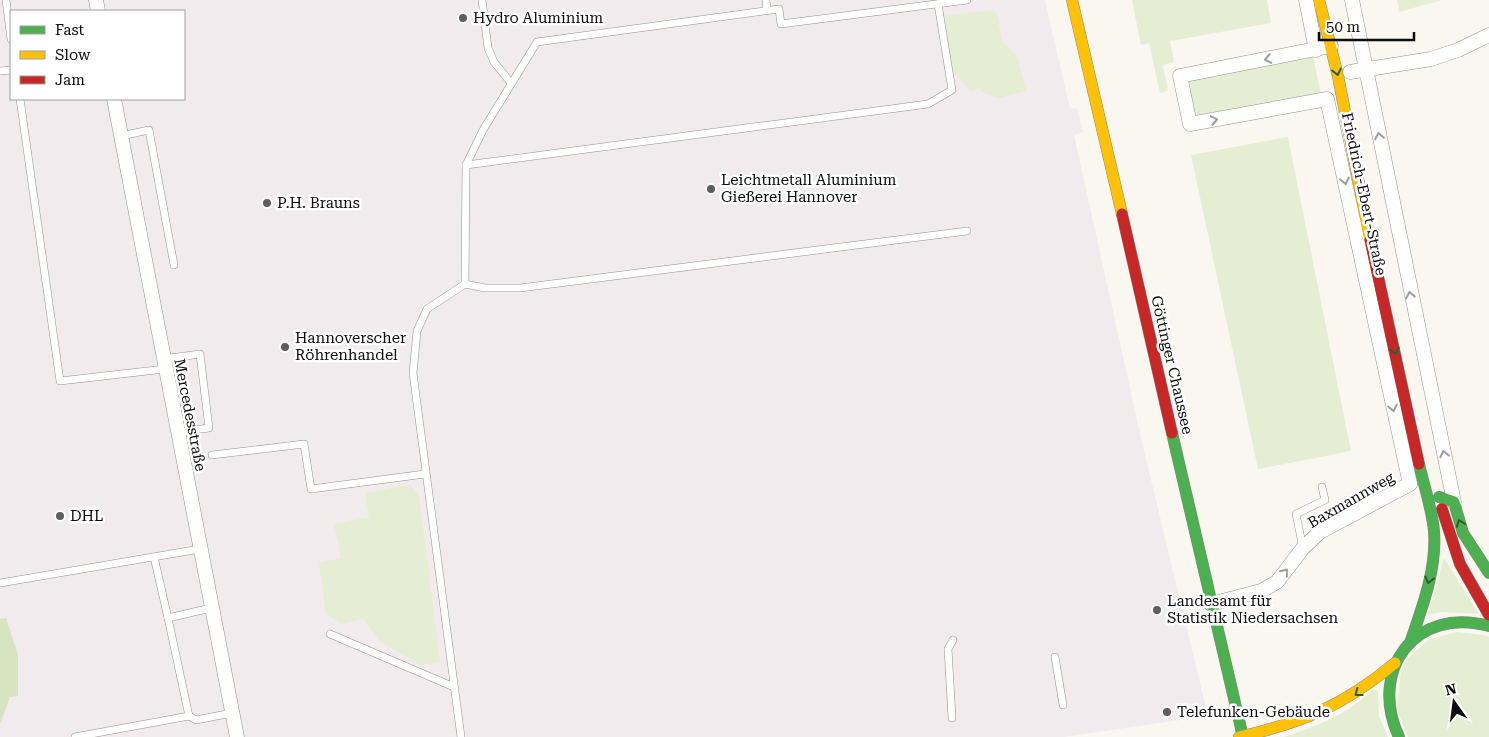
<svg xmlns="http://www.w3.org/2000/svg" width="1489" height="737" font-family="'Roboto Serif',serif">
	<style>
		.industrial { fill: #f1ebed; fill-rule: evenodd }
		.green { fill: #e5edd2 }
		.forest { fill: #d6e4c0 }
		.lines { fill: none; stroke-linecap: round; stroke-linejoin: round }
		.lane-casing { stroke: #93928f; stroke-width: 8 }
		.street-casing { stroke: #93928f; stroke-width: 15 }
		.fast-casing { stroke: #8a8885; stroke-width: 12 }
		.slow-casing { stroke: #8a8885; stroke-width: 12 }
		.jam-casing { stroke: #8a8885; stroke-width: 12 }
		.lane { stroke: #fefefd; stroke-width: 7 }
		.street { stroke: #fefefd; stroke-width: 14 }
		.fast { stroke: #4caf50; stroke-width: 11 }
		.slow { stroke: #ffc107; stroke-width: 11 }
		.jam { stroke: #c62828; stroke-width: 11 }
		.oneway { stroke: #9d9d9d }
		.oneway2 { stroke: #2c5e2e }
		.poi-dot { fill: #5f5e5c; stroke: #fff; stroke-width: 2 }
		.labels { text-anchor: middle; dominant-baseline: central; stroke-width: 5; stroke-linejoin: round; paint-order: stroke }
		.poi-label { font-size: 15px; fill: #0c0c0c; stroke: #fff; text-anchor: start }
		.street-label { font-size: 15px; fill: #0c0c0c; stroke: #fff }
	</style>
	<rect width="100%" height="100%" fill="#faf7f0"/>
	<path class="industrial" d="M0,0H1045L1070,109L1077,108L1083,132L1074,135L1141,438L1208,716L1063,737H0ZM11,11H184V99H11Z"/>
	<g class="green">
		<polygon points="1132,0 1267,0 1271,23 1170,41 1174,62 1163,65 1168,91 1160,93 1149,43 1141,45"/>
		<polygon points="1397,0 1442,0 1399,12"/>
		<polygon points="991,10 997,13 1002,42 1017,56 1026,91 998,98 982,92 980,88 970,91 960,78 952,73 943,16"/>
		<polygon points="1313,56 1321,95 1194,120 1186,81"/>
		<polygon points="1288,137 1351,451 1258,469 1191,155"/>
		<polygon points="410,485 419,495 440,662 420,665 381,642 363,619 341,624 326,614 319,563 341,558 334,524 369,517 365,493"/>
		<polygon points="1444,558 1479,614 1441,612 1428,615"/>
		<polygon points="1457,632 1483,635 1489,637 1489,737 1408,737 1397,709 1401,671 1407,659 1428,640"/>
		<path d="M1373,689L1378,691L1379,716L1388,737H1284C1317,726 1348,715 1373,689Z"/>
	</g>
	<polygon class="forest" points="6,618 18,655 18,696 10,697 0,724 0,619"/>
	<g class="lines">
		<defs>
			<g id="lane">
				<polyline points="6,0 11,39"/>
				<polyline points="482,0 488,48 494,62 511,83"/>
				<polyline points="766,0 767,10"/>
				<polyline points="0,71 11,70"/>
				<polyline points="20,99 60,381 165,369"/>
				<polyline points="121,136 149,130 174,265"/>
				<polyline points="466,165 928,104 952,90 938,4"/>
				<polyline points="465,284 485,288 520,288 967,231"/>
				<polyline points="163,359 200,354 209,428 177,432"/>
				<polyline points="212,455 304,444 311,489 425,474"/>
				<polyline points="1303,548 1296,514 1325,500 1322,487"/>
				<polyline points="154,557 168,618"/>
				<polyline points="0,583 200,549"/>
				<polyline points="211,608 168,618 189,716 196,720 232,713"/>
				<polyline points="330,634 454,687"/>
				<polyline points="1055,657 1063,705"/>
				<polyline points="952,718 948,649 953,640"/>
				<polyline points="75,737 189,716"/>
				<polyline points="461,737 413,373 417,331 427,309 465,284 466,165 483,130 537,42 779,9 781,24 967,0"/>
			</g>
			<g id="street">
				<polyline points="96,0 98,11"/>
				<polyline points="1306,0 1316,50"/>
				<polyline points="1352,0 1454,502"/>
				<polyline points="1331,46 1180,76 1190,124 1327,99 1410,484"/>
				<polyline points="1350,72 1431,59 1458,50 1489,35"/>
				<polyline points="114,99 237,737"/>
				<polyline points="1211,604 1261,591 1277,582 1303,548 1320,532 1410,484"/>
			</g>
			<g id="fast">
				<polyline points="1172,433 1243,737"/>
				<polyline points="1439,497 1454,502 1463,533 1489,573"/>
				<path d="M1410,643C1422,608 1437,569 1434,531C1432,509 1424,486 1419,464"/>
				<path d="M1399,737C1368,670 1415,606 1489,626"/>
			</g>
			<g id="slow">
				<polyline points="1072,0 1122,214"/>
				<polyline points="1319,0 1338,76 1370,240"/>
				<path d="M1239,737C1304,722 1343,706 1395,663"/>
			</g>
			<g id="jam">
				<polyline points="1122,214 1172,433"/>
				<polyline points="1370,240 1419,464"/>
				<polyline points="1442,509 1460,564 1489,615"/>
			</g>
		</defs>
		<use href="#lane" class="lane-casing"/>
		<use href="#street" class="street-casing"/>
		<use href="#fast" class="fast-casing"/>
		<use href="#slow" class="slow-casing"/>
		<use href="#jam" class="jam-casing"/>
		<use href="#lane" class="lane"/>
		<use href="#street" class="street"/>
		<use href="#fast" class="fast"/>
		<use href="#slow" class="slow"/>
		<use href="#jam" class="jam"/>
	</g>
	<defs><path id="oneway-chevron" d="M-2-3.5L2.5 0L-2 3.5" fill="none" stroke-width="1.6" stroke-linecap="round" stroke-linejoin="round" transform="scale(1.25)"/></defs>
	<g class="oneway">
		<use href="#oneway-chevron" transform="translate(1268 59) rotate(169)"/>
		<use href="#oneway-chevron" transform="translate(1214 120) rotate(-10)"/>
		<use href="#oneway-chevron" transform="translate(1379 136) rotate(-101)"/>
		<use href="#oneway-chevron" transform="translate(1345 181) rotate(78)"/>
		<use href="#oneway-chevron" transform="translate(1410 295) rotate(-101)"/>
		<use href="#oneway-chevron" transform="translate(1393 408) rotate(78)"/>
		<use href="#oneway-chevron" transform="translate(1444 454) rotate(-102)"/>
		<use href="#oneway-chevron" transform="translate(1285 572) rotate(-52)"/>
	</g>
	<g class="oneway2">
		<use href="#oneway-chevron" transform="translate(1337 72) rotate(78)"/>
		<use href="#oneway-chevron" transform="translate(1395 351) rotate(77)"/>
		<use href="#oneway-chevron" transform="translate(1460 523) rotate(-110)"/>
		<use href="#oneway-chevron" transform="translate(1429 580) rotate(103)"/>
		<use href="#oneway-chevron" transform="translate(1358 693) rotate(143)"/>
	</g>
	<g class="poi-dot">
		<circle cx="463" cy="18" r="5"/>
		<circle cx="711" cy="189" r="5"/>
		<circle cx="267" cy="203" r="5"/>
		<circle cx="285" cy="347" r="5"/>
		<circle cx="60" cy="516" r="5"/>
		<circle cx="1157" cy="610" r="5"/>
		<circle cx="1167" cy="712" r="5"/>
	</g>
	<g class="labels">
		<g class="poi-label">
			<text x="473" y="18">Hydro Aluminium</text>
			<text x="721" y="180">Leichtmetall Aluminium<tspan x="721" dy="17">Gießerei Hannover</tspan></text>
			<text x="277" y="203">P.H. Brauns</text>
			<text x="295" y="338">Hannoverscher<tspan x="295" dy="17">Röhrenhandel</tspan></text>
			<text x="70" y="516">DHL</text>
			<text x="1167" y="601">Landesamt für<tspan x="1167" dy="17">Statistik Niedersachsen</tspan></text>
			<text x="1177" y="712">Telefunken-Gebäude</text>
		</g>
		<g class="street-label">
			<text transform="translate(1364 194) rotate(78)">Friedrich-Ebert-Straße</text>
			<text transform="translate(1172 365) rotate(77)">Göttinger Chaussee</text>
			<text transform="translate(190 415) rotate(79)">Mercedesstraße</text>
			<text transform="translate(1351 500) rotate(-30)">Baxmannweg</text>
		</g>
	</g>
	<rect x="10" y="10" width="175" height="90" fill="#ffffff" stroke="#9e9e9e"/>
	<rect x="20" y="26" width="25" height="8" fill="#4caf50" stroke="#9e9e9e"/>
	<text x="55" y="35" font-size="15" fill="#0c0c0c">Fast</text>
	<rect x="20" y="51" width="25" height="8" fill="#ffc107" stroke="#9e9e9e"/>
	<text x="55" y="60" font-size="15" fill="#0c0c0c">Slow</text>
	<rect x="20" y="76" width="25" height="8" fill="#c62828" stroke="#9e9e9e"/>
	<text x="55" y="85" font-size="15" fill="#0c0c0c">Jam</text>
	<g transform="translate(1454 702) rotate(346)" stroke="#ffffff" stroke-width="4" paint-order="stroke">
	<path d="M0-4L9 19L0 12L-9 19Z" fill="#0c0c0c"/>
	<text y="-8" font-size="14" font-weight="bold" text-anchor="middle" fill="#0c0c0c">N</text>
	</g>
	<path d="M1319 32v8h95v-8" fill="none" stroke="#0c0c0c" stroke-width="2.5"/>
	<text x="1326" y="32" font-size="15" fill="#0c0c0c" stroke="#ffffff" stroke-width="4" paint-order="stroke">50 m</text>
</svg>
